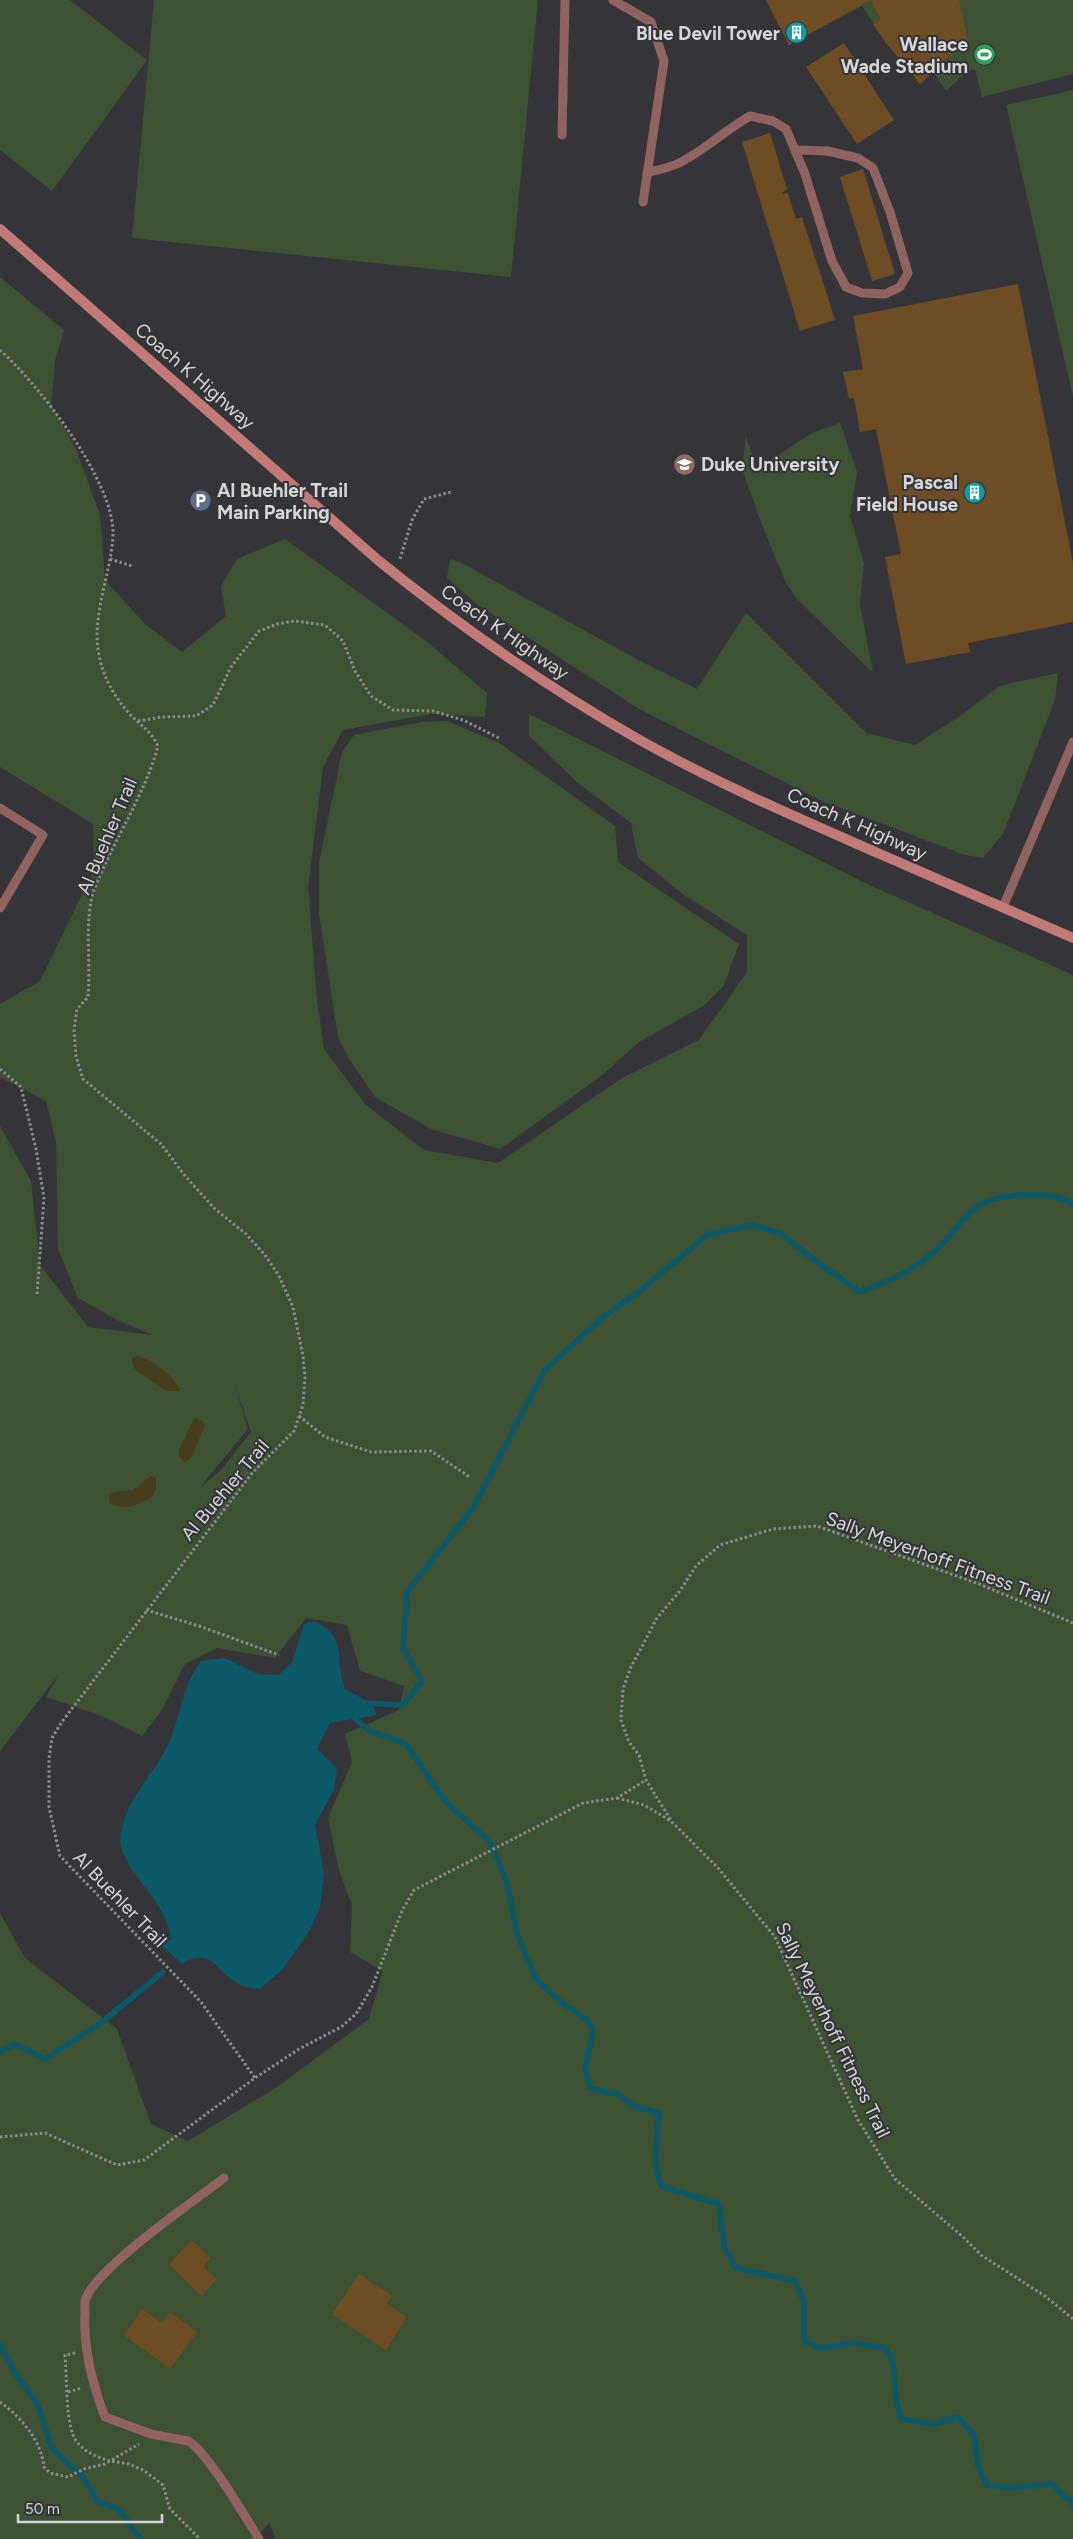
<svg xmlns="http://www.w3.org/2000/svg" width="1073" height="2539" font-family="Figtree,sans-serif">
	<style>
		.green { fill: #3d5133; fill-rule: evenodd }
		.sand { fill: #453d1c }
		.water { fill: #0b5868 }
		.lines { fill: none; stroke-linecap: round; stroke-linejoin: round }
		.stream { stroke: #0b5868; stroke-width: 5.5 }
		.building { fill: #6e4c24 }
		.path { stroke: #8b8b8e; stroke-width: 3; stroke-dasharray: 2.5 2.5; stroke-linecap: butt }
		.lane { stroke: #906260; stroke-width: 9 }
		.secondary { stroke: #c17a77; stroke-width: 10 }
		.labels { text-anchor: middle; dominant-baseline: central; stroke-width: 4; stroke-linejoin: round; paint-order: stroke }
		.poi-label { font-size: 19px; font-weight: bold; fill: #d6d6d8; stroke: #353539; text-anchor: end }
		.street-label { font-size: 19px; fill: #d6d6d8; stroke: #353539 }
	</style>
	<rect width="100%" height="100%" fill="#353539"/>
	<g class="green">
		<polygon points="0,0 70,0 147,60 52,191 0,150"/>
		<polygon points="154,0 538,0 511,277 132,238"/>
		<polygon points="766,0 1073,0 1073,74 982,97 975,69 969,70 946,91 933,72 920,84 886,43 862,6 789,45"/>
		<polygon points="1073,90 1073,397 1006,105"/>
		<path d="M0,277L64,330L55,361L51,404L76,449L100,515L105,580L145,624L182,652L226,616L221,586L237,559L285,539L426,641L487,693L485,717L431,714L343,730L323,767L308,887L317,999L324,1049L366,1105L424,1150L498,1163L622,1078L699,1040L747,972V935L684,895L638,858L631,823L578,783L529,736V714L865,883L1073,975V2539H276L269,2523L255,2539H0V1913L25,1958L117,2029L151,2124L188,2141L277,2087L369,2019L383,1971L350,1952L352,1905L340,1874L328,1818L352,1762L345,1734L399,1710L404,1686L360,1671L347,1625L306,1618L275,1658L217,1648L185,1664L162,1710L142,1736L102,1716L46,1697L59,1674L0,1751V1126L31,1181L40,1265L88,1327L153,1335L121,1322L78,1298L58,1249L56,1142L46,1101L0,1077V1004L40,981L94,870L93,824L0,767ZM235,1386L251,1432L221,1470L200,1487L248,1429Z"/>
		<polygon points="840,423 857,472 850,516 864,563 860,604 873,673 797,599 786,583 762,525 742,469 746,436 757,469 812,433"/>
		<polygon points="450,559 460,562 640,661 697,689 746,613 866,733 915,745 963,714 999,686 1058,673 1055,700 1003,834 983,858 965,855 822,801 639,709 478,605 447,578"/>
		<polygon points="447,721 499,743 615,826 618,862 739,944 724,985 705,1005 639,1042 601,1076 500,1149 431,1129 375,1097 348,1057 338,1037 319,914 319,863 342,752 354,735 422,722"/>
	</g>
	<g class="sand">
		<path d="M137,1356C150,1357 177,1378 180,1391C163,1392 160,1387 148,1378C138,1370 134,1375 132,1358Z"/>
		<polygon points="194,1418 203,1421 205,1425 191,1458 185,1462 179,1457 179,1450"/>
		<path d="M151,1476L156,1478V1489L152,1497C139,1505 125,1510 110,1504L109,1496L113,1492L133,1490Z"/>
	</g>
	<path class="water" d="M315,1621C349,1639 334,1658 345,1689L371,1703L377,1715L330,1723L317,1749L337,1768L334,1789L315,1825L324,1872L320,1907L310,1930L283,1969L260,1989C254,1988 246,1988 241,1985C217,1975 213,1945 182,1964L162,1946L171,1939C166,1902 135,1883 122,1850C117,1838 123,1822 128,1810C139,1786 159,1766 169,1742C181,1715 183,1684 201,1661L225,1658L258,1674L279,1675L292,1662L304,1624Z"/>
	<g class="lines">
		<g class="stream">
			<path d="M365,1703L403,1705L422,1681L403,1648L407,1592L473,1508L545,1370L603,1317L640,1291L707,1235L750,1225L780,1233L817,1262L860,1292C893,1279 913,1272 939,1247C949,1238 971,1208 981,1204C1002,1194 1055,1189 1073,1205"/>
			<polyline points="350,1714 368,1730 406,1744 444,1800 490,1842 507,1883 516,1931 536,1979 561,2002 587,2020 593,2030 585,2069 590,2088 620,2095 633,2106 659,2113 655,2162 661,2186 719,2204 724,2246 736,2268 795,2281 804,2302 804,2341 821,2348 854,2343 885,2348 893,2362 896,2401 901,2419 933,2424 958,2417 974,2436 978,2467 987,2485 1008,2488 1052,2484 1073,2504"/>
			<polyline points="0,2052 15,2044 45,2059 102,2022 163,1972"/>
			<polyline points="0,2345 13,2370 38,2405 52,2449 83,2477 98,2502 120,2510 140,2539"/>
		</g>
	</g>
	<g class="building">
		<polygon points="766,0 959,0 968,40 920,84 886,43 873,24 881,19 870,0 789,45"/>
		<polygon points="844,43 894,120 857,144 806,67"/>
		<polygon points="770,133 787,189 781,194 788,193 796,219 802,217 835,320 800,331 742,142"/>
		<polygon points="863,169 895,274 872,281 840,177"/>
		<polygon points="1018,284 1073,563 1073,622 968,643 970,652 906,664 885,557 901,554 876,429 860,432 854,398 849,399 843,372 863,369 853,316"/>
		<polygon points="191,2240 211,2258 203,2267 217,2279 202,2296 169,2265"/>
		<polygon points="359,2274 392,2296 387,2304 407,2317 386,2350 332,2314"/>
		<polygon points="142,2309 162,2323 170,2312 197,2332 170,2369 124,2335"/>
	</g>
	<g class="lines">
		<g class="path">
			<path d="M0,350C39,385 115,482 113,535C111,575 91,615 99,655C103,677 114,696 128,712C140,726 149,728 158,746C144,797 113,841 94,890C84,918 91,966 88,997L77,1009L74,1030L76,1056L83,1079L161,1144L186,1177L215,1209L246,1234L265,1255L279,1276L293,1307L303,1356L305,1377L303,1405L294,1431L253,1472L61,1723L52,1738L49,1759V1807L60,1856L201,2002L255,2078"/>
			<polyline points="110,559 132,566"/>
			<polyline points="400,559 412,520 424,499 451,492"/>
			<polyline points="138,721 162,717 196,716 213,705 231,667 259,631 277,624 295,621 325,625 343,641 355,671 371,696 393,710 433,711 463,720 501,739"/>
			<polyline points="0,1069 21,1087 36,1149 44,1198 37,1295"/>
			<polyline points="299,1416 325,1437 371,1452 431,1451 471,1478"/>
			<polyline points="146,1610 199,1626 279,1655"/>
			<polyline points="1073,1623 979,1584 817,1526 773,1529 720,1545 696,1566 679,1592 657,1618 631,1667 623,1689 621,1720 629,1742 639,1755 646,1780 672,1822 718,1868 775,1937 858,2120 895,2179 962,2236 981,2255 1045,2296 1073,2319"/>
			<polyline points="617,1798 644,1805 671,1821"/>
			<polyline points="0,2137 45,2133 117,2165 144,2160 255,2078 299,2049 341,2027 356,2014 372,1987 402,1911 414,1890 583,1803 617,1798 646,1780"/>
			<path d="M75,2353L65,2355C67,2374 65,2429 77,2442C86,2453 97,2457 110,2461L139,2444"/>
			<polyline points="68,2392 82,2388"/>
			<path d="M0,2402C21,2417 41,2440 44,2467L50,2473L68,2477L84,2469L105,2464L110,2461L129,2464L143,2470L163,2485L170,2509L200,2539"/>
		</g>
		<g class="lane">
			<polyline points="613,0 651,22 664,61 643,202"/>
			<polyline points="562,135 565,0"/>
			<path d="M647,173C657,170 668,168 677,164C704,151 725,130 750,116L773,121L786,129L805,174L832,261L846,287L862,293L885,294L900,287L908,273L890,212L873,168L858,158L827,151L795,150"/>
			<polyline points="0,808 43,835 0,908"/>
			<polyline points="1003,907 1073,742"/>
			<path d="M224,2178C193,2202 99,2266 86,2298C84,2302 85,2308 85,2313C83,2349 92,2383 105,2417L151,2434L188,2441C207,2451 246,2518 259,2539"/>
		</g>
		<path class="secondary" d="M0,229L379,561C461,627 547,687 638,739C716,783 798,818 880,854C944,882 1008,910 1073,938"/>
	</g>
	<defs>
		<symbol id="building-disc" viewBox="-11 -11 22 22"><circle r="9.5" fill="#0f9aa8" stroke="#353539"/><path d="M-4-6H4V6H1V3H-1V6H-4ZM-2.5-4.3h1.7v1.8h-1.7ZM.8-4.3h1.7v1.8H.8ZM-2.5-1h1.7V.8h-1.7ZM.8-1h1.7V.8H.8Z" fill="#fff"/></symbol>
		<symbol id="stadium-disc" viewBox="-11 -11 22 22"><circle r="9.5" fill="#2e9e5b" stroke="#353539"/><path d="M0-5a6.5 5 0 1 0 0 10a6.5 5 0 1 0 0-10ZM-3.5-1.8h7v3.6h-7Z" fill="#fff"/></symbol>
		<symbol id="university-disc" viewBox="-11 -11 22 22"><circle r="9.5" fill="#8d6e63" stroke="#353539"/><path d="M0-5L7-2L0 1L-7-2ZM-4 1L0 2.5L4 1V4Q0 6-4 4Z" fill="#fff"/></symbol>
		<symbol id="parking-disc" viewBox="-11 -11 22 22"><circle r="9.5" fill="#5c6f8a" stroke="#353539"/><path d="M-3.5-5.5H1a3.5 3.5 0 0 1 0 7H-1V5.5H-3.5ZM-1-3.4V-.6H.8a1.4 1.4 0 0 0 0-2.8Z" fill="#fff"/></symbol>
	</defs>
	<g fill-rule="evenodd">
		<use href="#building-disc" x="784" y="20" width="25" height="25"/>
		<use href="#stadium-disc" x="972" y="42" width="25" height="25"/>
		<use href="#university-disc" x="672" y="452" width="25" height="25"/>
		<use href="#building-disc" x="962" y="480" width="25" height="25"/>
		<use href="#parking-disc" x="188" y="488" width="25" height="25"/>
	</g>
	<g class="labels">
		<g class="poi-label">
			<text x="780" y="33">Blue Devil Tower</text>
			<text x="968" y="44">Wallace<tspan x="968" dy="22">Wade Stadium</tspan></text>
			<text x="701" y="464" text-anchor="start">Duke University</text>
			<text x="958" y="482">Pascal<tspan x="958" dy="22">Field House</tspan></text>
			<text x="217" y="490" text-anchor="start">Al Buehler Trail<tspan x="217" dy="22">Main Parking</tspan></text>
		</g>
		<g class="street-label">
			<text transform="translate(195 376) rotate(41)">Coach K Highway</text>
			<text transform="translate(505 632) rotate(35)">Coach K Highway</text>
			<text transform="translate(857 824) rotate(24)">Coach K Highway</text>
			<text transform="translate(107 836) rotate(-67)">Al Buehler Trail</text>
			<text transform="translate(225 1490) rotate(-50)">Al Buehler Trail</text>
			<text transform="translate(938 1558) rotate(20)">Sally Meyerhoff Fitness Trail</text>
			<text transform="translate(120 1899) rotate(46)">Al Buehler Trail</text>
			<text transform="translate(833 2030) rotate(64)">Sally Meyerhoff Fitness Trail</text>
		</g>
	</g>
	<path d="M18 2514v8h144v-8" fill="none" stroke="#d6d6d8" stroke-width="2.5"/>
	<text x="25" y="2514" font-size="15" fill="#d6d6d8" stroke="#353539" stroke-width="4" paint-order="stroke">50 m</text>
</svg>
